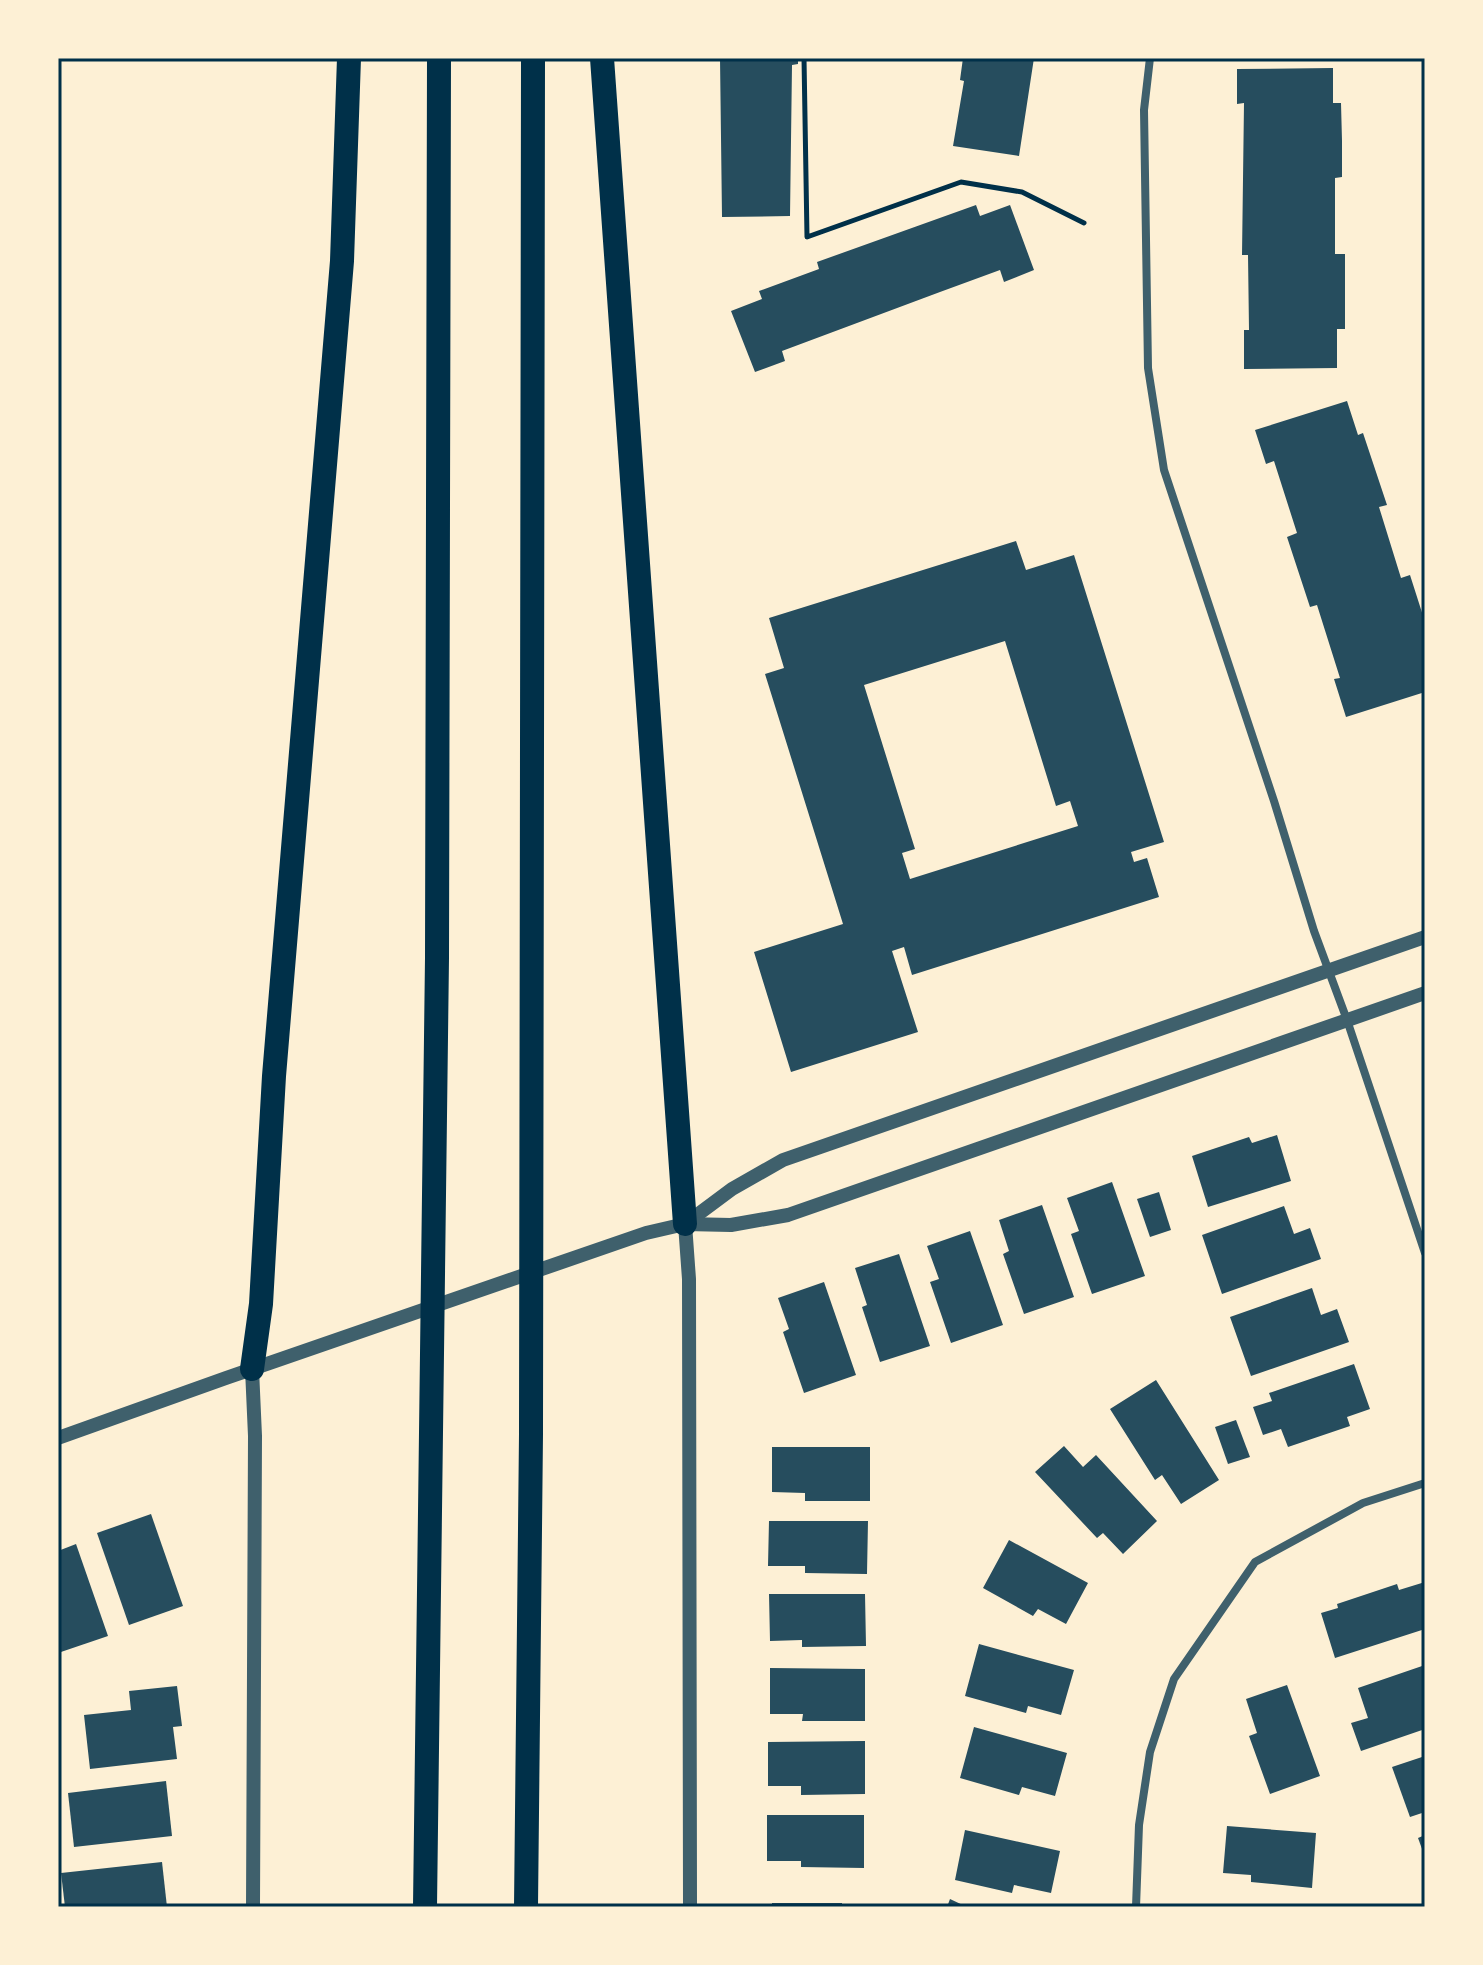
<svg xmlns="http://www.w3.org/2000/svg" width="1483" height="1965" font-family="'DejaVu Sans',sans-serif">
	<style>
		.building { fill: #264d5e; fill-rule: evenodd }
		.lines { fill: none; stroke-linecap: round; stroke-linejoin: round }
		.path { stroke: #003049; stroke-width: 5 }
		.minor { stroke: #3f606c; stroke-width: 8 }
		.tertiary { stroke: #3f606c; stroke-width: 14 }
		.motorway { stroke: #003049; stroke-width: 24 }
		.neatline { fill: none; stroke: #003049; stroke-width: 3 }
	</style>
	<rect width="100%" height="100%" fill="#fdf0d5"/>
	<g class="building">
		<polygon points="720,58 798,58 798,64 792,65 790,216 722,217"/>
		<polygon points="963,58 1034,58 1019,156 953,146 964,81 960,80"/>
		<polygon points="1333,68 1333,103 1341,103 1342,141 1342,177 1335,178 1335,254 1345,254 1345,329 1337,329 1337,368 1244,369 1244,330 1249,330 1248,255 1242,255 1244,103 1237,104 1237,69"/>
		<polygon points="976,205 980,216 1010,205 1034,270 1004,282 1000,270 940,292 782,351 785,361 755,372 731,311 762,299 759,291 819,269 817,262"/>
		<polygon points="1347,401 1358,435 1363,433 1387,505 1379,507 1401,578 1410,575 1425,622 1425,692 1346,717 1334,679 1340,678 1317,605 1310,607 1287,537 1297,533 1274,461 1266,464 1255,430"/>
		<path d="M1016,541L1026,570L1074,555L1164,842L1131,852L1134,862L1147,858L1159,897L912,975L904,947L892,951L918,1032L791,1072L754,952L843,924L765,674L784,668L769,618ZM1005,641L1056,806L1070,801L1078,826L910,879L902,853L915,849L864,685Z"/>
		<polygon points="1277,1135 1291,1181 1208,1207 1192,1156 1249,1137 1252,1143"/>
		<polygon points="1112,1182 1145,1276 1092,1294 1071,1234 1079,1231 1067,1198"/>
		<polygon points="1159,1192 1171,1230 1150,1237 1137,1199"/>
		<polygon points="1042,1205 1074,1297 1024,1314 1003,1254 1009,1251 999,1220"/>
		<polygon points="1284,1206 1294,1234 1310,1228 1321,1259 1222,1294 1202,1235"/>
		<polygon points="970,1231 1003,1325 951,1343 930,1282 939,1279 927,1246"/>
		<polygon points="899,1254 930,1346 880,1362 862,1307 867,1305 855,1268"/>
		<polygon points="824,1282 856,1375 804,1393 783,1332 789,1329 778,1298"/>
		<polygon points="1312,1288 1321,1315 1337,1309 1349,1342 1251,1376 1230,1317"/>
		<polygon points="1354,1364 1370,1409 1347,1417 1350,1426 1288,1447 1281,1429 1263,1435 1253,1407 1272,1401 1269,1393"/>
		<polygon points="1156,1380 1219,1480 1181,1504 1162,1475 1155,1480 1110,1409"/>
		<polygon points="1236,1420 1250,1457 1228,1464 1215,1427"/>
		<polygon points="1064,1446 1083,1467 1096,1455 1157,1521 1123,1554 1103,1533 1097,1538 1035,1472"/>
		<polygon points="772,1447 870,1447 870,1501 805,1501 805,1493 772,1492"/>
		<polygon points="151,1514 183,1606 129,1625 97,1533"/>
		<polygon points="769,1521 868,1521 867,1574 805,1573 805,1566 768,1566"/>
		<polygon points="1009,1540 1088,1583 1066,1624 1038,1609 1033,1616 983,1588"/>
		<polygon points="76,1544 108,1636 58,1653 58,1551"/>
		<polygon points="1425,1582 1425,1629 1335,1658 1321,1613 1338,1608 1337,1604 1397,1584 1399,1590"/>
		<polygon points="769,1594 865,1594 866,1646 802,1647 802,1640 770,1641"/>
		<polygon points="979,1644 1074,1670 1061,1715 1028,1706 1026,1713 965,1696"/>
		<polygon points="1425,1665 1425,1729 1361,1751 1351,1723 1368,1718 1358,1688"/>
		<polygon points="770,1668 865,1669 865,1721 802,1721 803,1714 770,1714"/>
		<polygon points="1287,1685 1320,1776 1270,1794 1249,1736 1257,1733 1246,1699"/>
		<polygon points="177,1686 182,1726 173,1727 177,1759 90,1769 84,1715 131,1710 129,1691"/>
		<polygon points="974,1727 1067,1753 1055,1796 1022,1787 1019,1795 960,1778"/>
		<polygon points="865,1741 865,1794 801,1795 801,1786 768,1786 768,1742"/>
		<polygon points="1425,1756 1425,1812 1410,1817 1392,1767"/>
		<polygon points="166,1781 172,1836 74,1847 68,1793"/>
		<polygon points="767,1815 864,1815 864,1868 801,1867 801,1861 767,1861"/>
		<polygon points="1227,1826 1316,1833 1312,1888 1251,1882 1251,1875 1223,1873"/>
		<polygon points="965,1830 1060,1851 1051,1893 1014,1885 1012,1893 955,1880"/>
		<polygon points="1425,1835 1425,1857 1418,1838"/>
		<polygon points="162,1862 167,1907 65,1907 61,1873"/>
		<polygon points="950,1899 967,1907 947,1907"/>
		<rect x="772" y="1903" width="70" height="4"/>
	</g>
	<g class="lines">
		<polyline class="path" points="804,58 807,237 961,182 1022,192 1084,223"/>
		<g class="minor">
			<polyline points="1150,58 1144,110 1148,368 1164,470 1274,801 1314,931 1347,1020 1425,1253"/>
			<polyline points="1136,1907 1139,1825 1150,1752 1174,1679 1255,1562 1363,1503 1425,1483"/>
		</g>
		<g class="tertiary">
			<polyline points="685,1224 732,1189 783,1160 1425,937"/>
			<polyline points="685,1224 689,1279 690,1907"/>
			<polyline points="252,1369 255,1436 253,1907"/>
			<polyline points="58,1438 226,1378 646,1233 685,1224 731,1225 788,1215 1425,993"/>
		</g>
		<g class="motorway">
			<polyline points="602,58 685,1224"/>
			<polyline points="252,1369 261,1304 274,1076 342,261 349,58"/>
			<polyline points="425,1907 437,958 439,58"/>
			<polyline points="526,1907 531,1434 533,58"/>
		</g>
	</g>
	<rect width="1483" height="1965" fill="none" stroke="#fdf0d5" stroke-width="120"/>
	<rect x="60" y="60" width="1363" height="1845" class="neatline"/>
</svg>
